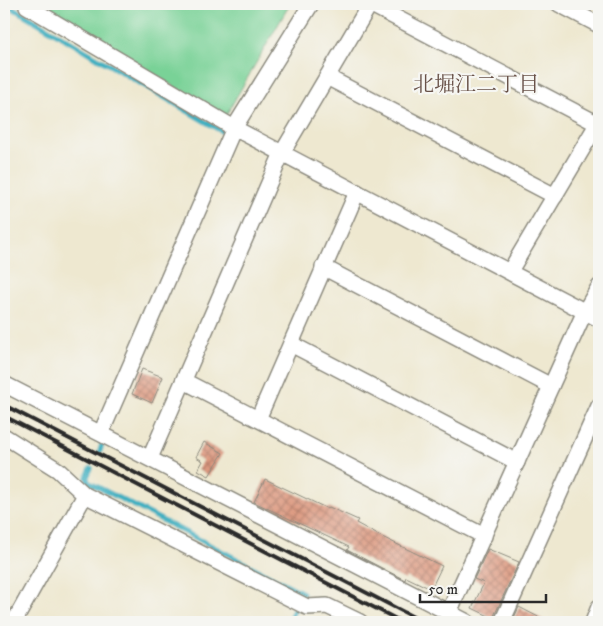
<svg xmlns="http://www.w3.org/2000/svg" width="603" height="626" font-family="'IM FELL DW Pica','Noto Serif JP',serif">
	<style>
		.pitch { fill: #79d297; stroke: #527e61 }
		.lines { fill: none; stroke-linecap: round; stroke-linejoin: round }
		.stream { stroke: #43b0c1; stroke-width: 5 }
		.building { fill: url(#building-cross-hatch) }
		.street-casing { stroke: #8c8a7e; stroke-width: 18 }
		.street { stroke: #fff; stroke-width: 15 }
		.rail { stroke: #2b2b2b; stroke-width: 4 }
		.labels { text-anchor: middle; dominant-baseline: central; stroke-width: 4.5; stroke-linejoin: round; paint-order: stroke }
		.neighbourhood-label { font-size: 21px; fill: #695249; stroke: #f6f6f2 }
	</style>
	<defs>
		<pattern id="building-cross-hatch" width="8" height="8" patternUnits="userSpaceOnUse" patternTransform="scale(1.25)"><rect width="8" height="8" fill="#dd9980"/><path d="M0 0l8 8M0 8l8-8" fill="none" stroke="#b37d69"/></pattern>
	</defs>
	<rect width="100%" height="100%" fill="#f6f6f2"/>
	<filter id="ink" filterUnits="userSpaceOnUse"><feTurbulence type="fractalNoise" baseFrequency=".02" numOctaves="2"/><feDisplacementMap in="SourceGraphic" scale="10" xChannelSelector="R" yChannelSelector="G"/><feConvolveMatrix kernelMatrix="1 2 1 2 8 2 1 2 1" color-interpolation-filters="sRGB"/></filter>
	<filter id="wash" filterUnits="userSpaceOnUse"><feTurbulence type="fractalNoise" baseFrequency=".0096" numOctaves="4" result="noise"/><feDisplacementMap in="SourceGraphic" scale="20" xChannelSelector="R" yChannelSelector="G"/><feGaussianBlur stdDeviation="1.12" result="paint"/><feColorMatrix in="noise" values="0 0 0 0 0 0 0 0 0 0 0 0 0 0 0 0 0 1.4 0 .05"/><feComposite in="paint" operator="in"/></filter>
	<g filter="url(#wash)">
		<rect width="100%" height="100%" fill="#eee8d0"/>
		<polygon class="pitch" points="36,4 290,4 225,117"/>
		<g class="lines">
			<g class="stream">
				<polyline points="6,4 228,135"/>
				<polyline points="100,451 102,444"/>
				<polyline points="91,468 87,477 88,482 303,593 288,622"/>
			</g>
		</g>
		<g id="blocks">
			<g class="building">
				<polygon points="142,369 163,377 152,403 132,394"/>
				<polygon points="204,442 223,453 209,476 198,470 203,461 196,457"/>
				<polygon points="265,479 328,509 329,507 358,520 356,523 378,535 442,566 431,589 406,577 405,580 347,550 349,547 254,502"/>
				<polygon points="488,549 519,562 493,618 472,608 484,583 474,579"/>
				<polygon points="519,607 548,622 512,622"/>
			</g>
		</g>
	</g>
	<g filter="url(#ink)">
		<use href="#blocks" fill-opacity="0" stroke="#8c8a7e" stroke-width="1"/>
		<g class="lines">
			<defs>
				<g id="street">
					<polyline points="28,4 27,6 234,128 599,319"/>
					<polyline points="370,4 598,124"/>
					<polyline points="559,4 599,25"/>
					<polyline points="327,77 555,196"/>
					<polyline points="323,267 551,386"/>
					<polyline points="510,271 599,121"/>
					<polyline points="291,344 517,462"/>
					<polyline points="184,381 484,536"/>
					<polyline points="4,384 467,622"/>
					<polyline points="258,419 357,192"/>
					<polyline points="101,433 234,128 311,4"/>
					<polyline points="4,436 58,470 85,495 307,607 327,606 360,622"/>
					<polyline points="150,458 282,153 370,4"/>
					<polyline points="449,612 585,311 599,287"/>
					<polyline points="14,622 85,495"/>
					<polyline points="502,622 599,406"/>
					<polyline points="593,622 599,607"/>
				</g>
			</defs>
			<use href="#street" class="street-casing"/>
			<use href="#street" class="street"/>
			<g class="rail">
				<polyline points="4,405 423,622"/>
				<polyline points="4,416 402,622"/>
			</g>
		</g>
	</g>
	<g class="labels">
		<g class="neighbourhood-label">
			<text x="476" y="85">北堀江二丁目</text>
		</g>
	</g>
	<rect width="603" height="626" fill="none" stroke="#f6f6f2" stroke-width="20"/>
	<path d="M420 594v8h126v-8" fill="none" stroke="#2b2b2b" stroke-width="2.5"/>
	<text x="428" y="594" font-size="15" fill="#2b2b2b" stroke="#f6f6f2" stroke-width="4" paint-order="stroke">50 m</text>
</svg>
